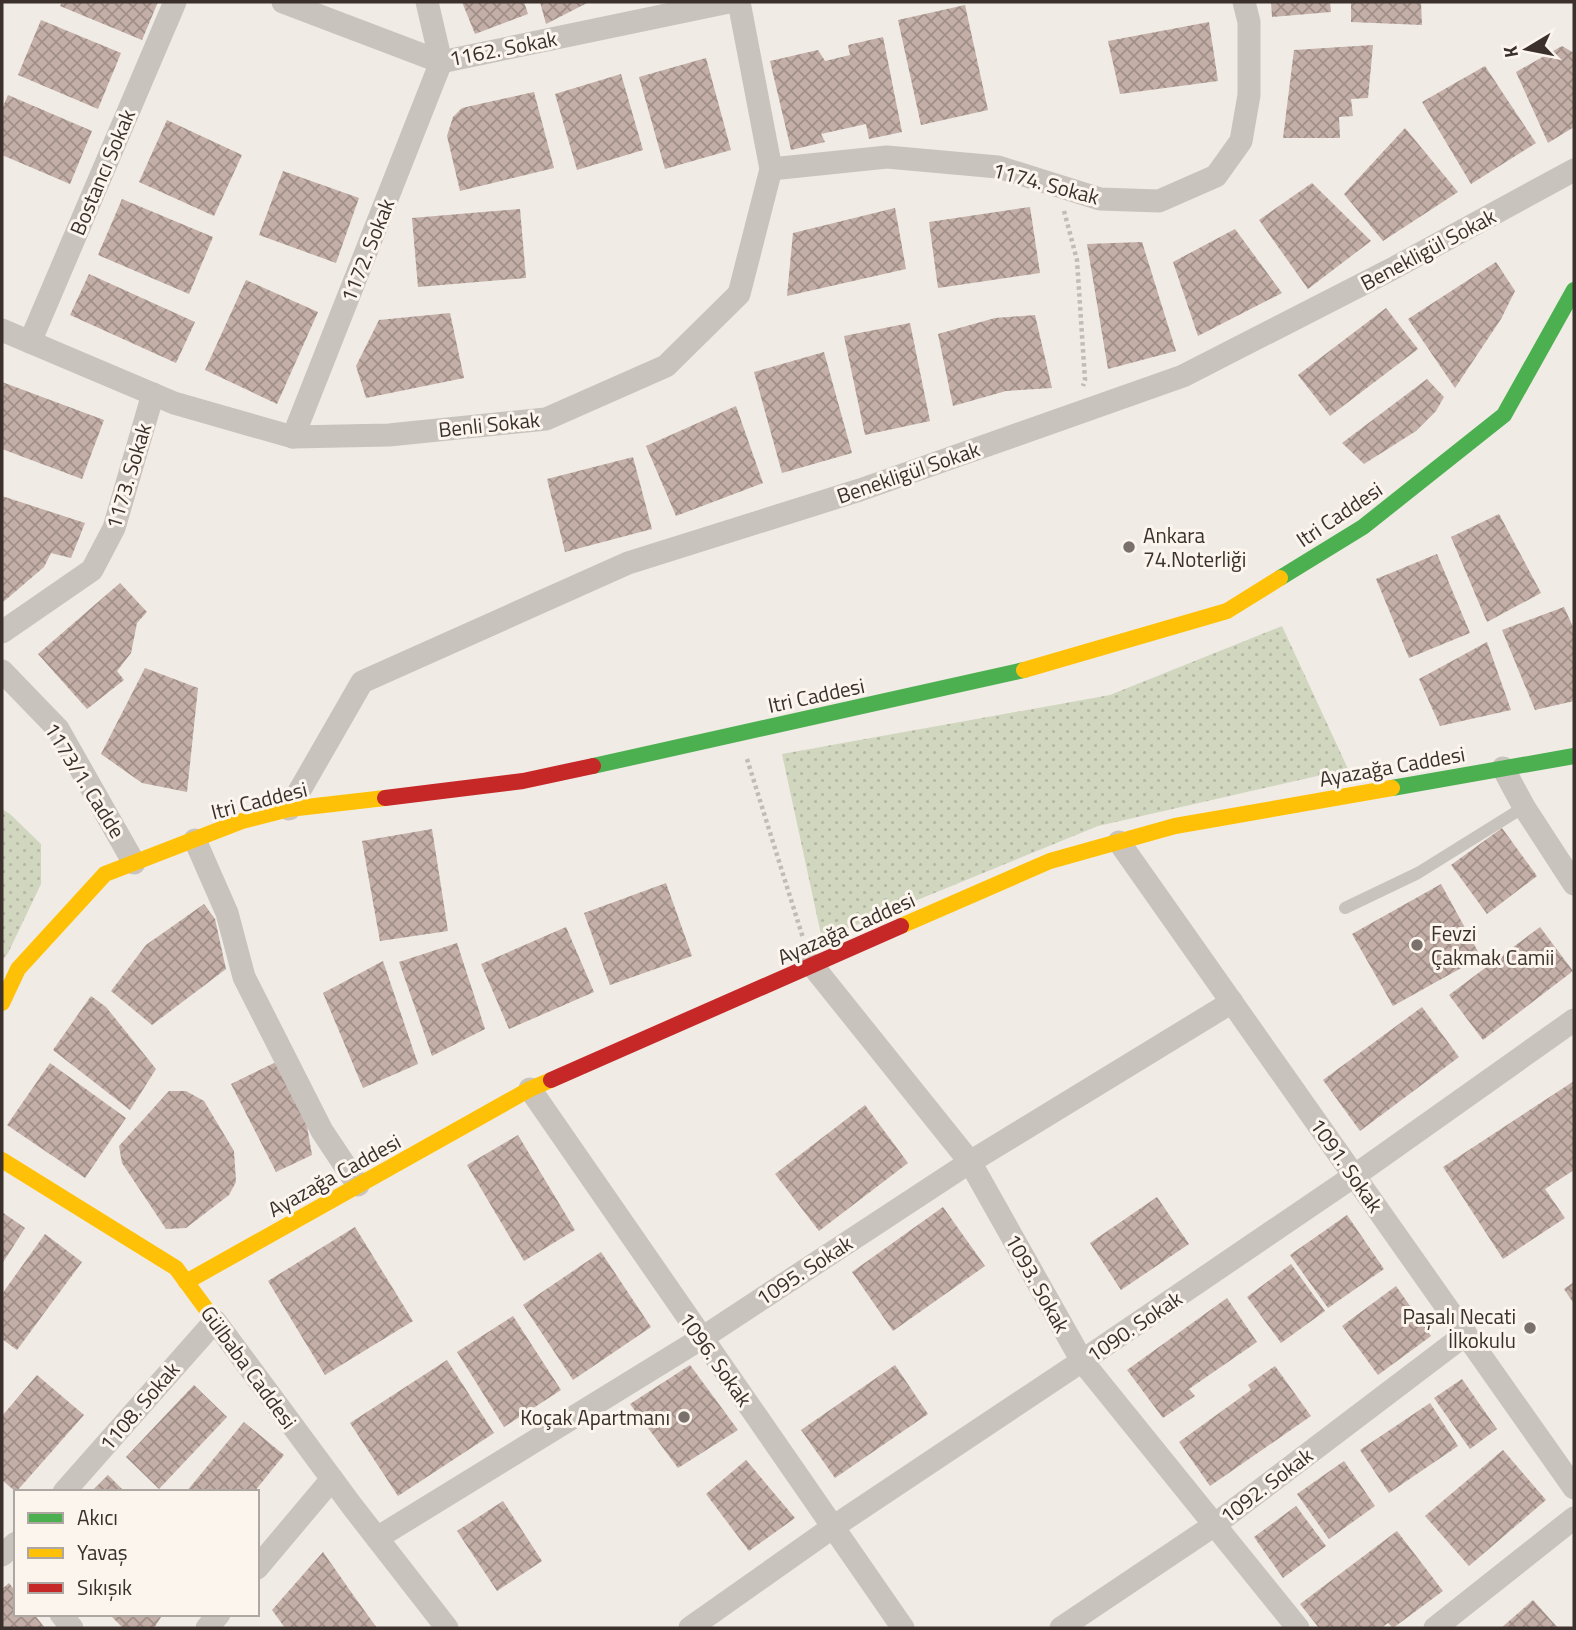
<svg xmlns="http://www.w3.org/2000/svg" width="1576" height="1630" font-family="'Titillium Web',sans-serif">
	<style>
		.grass { fill: url(#grass-dots) }
		.building { fill: url(#building-cross-hatch) }
		.lines { fill: none; stroke-linecap: round; stroke-linejoin: round }
		.path { stroke: #c2bbb6; stroke-width: 4.5; stroke-dasharray: 3.5 3.5; stroke-linecap: butt }
		.lane { stroke: #c9c3be; stroke-width: 12 }
		.street { stroke: #c9c3be; stroke-width: 23 }
		.fast { stroke: #4caf50; stroke-width: 16 }
		.slow { stroke: #ffc107; stroke-width: 16 }
		.jam { stroke: #c62828; stroke-width: 16 }
		.poi-dot { fill: #7a716c; stroke: #fbf5ee; stroke-width: 2.5 }
		.labels { text-anchor: middle; dominant-baseline: central; stroke-width: 6; stroke-linejoin: round; paint-order: stroke }
		.street-label { font-size: 21px; fill: #3b302b; stroke: #fbf5ee }
		.poi-label { font-size: 21px; fill: #3b302b; stroke: #fbf5ee; text-anchor: start }
	</style>
	<defs>
		<pattern id="grass-dots" width="8" height="8" patternUnits="userSpaceOnUse" patternTransform="scale(1.75)"><rect width="8" height="8" fill="#d1d6bf"/><path d="M2 2h.1M6 6h.1" fill="none" stroke="#b4b8a4" stroke-width="1.8" stroke-linecap="round"/></pattern>
		<pattern id="building-cross-hatch" width="8" height="8" patternUnits="userSpaceOnUse" patternTransform="scale(1.75)"><rect width="8" height="8" fill="#c3afa7"/><path d="M0 0l8 8M0 8l8-8" fill="none" stroke="#a08f88"/></pattern>
	</defs>
	<rect width="100%" height="100%" fill="#f0ebe5"/>
	<g class="grass">
		<polygon points="1282,626 1348,769 1098,826 822,939 782,754 1110,695"/>
		<polygon points="2,809 10,814 41,844 41,884 8,953 2,961"/>
	</g>
	<g class="building">
		<polygon points="62,2 158,2 142,40 60,6"/>
		<polygon points="462,2 524,2 528,14 475,34"/>
		<polygon points="540,2 589,2 546,24"/>
		<polygon points="1271,2 1330,2 1331,12 1272,17"/>
		<polygon points="1351,2 1421,2 1422,25 1351,22"/>
		<polygon points="965,5 988,110 921,125 898,20"/>
		<polygon points="41,20 121,53 98,109 18,75"/>
		<polygon points="1209,22 1218,81 1120,94 1108,41"/>
		<polygon points="883,37 902,132 869,139 866,124 821,134 825,142 791,150 770,61 818,50 825,61 850,55 848,45"/>
		<polygon points="1373,45 1368,98 1351,99 1353,116 1339,117 1340,138 1283,138 1294,50"/>
		<polygon points="1562,46 1574,53 1574,127 1548,143 1516,72"/>
		<polygon points="706,58 731,150 665,169 639,77"/>
		<polygon points="1485,66 1536,143 1471,184 1422,102"/>
		<polygon points="621,74 643,150 577,170 555,94"/>
		<polygon points="534,92 554,168 460,191 447,136 453,117 462,108"/>
		<polygon points="8,95 92,131 70,184 2,155 2,109"/>
		<polygon points="167,120 242,155 214,216 139,182"/>
		<polygon points="1405,128 1458,192 1383,241 1344,194"/>
		<polygon points="283,171 359,198 336,263 259,235"/>
		<polygon points="1312,183 1371,241 1308,289 1259,220"/>
		<polygon points="122,199 213,237 189,294 98,255"/>
		<polygon points="1030,207 1040,273 938,288 929,222"/>
		<polygon points="895,208 906,269 787,296 793,233"/>
		<polygon points="520,209 526,278 418,287 412,218"/>
		<polygon points="1235,229 1282,293 1198,336 1173,262"/>
		<polygon points="1142,242 1176,351 1108,369 1087,244"/>
		<polygon points="1496,262 1515,291 1501,319 1455,388 1408,319"/>
		<polygon points="89,274 195,322 176,363 70,315"/>
		<polygon points="246,280 318,312 277,404 205,370"/>
		<polygon points="1386,308 1418,349 1330,416 1298,375"/>
		<polygon points="450,313 464,378 366,398 356,366 379,320"/>
		<polygon points="1035,315 1052,388 1006,391 953,406 938,334 995,318"/>
		<polygon points="910,323 930,421 865,435 844,336"/>
		<polygon points="824,352 852,453 782,473 754,372"/>
		<polygon points="1427,379 1444,397 1436,411 1416,431 1364,464 1342,443"/>
		<polygon points="2,382 104,420 82,479 2,449"/>
		<polygon points="736,406 763,483 676,516 646,446"/>
		<polygon points="633,457 652,529 565,552 547,479"/>
		<polygon points="2,496 85,523 71,558 51,553 44,567 2,603"/>
		<polygon points="1499,514 1541,593 1487,622 1451,537"/>
		<polygon points="1437,554 1470,633 1409,658 1376,579"/>
		<polygon points="120,583 147,612 137,623 131,653 117,671 124,680 87,709 38,654"/>
		<polygon points="1564,607 1574,629 1574,701 1535,710 1502,630"/>
		<polygon points="1487,642 1511,710 1440,726 1419,679"/>
		<polygon points="145,668 198,688 187,792 142,783 101,754"/>
		<polygon points="1502,828 1537,876 1487,914 1451,865"/>
		<polygon points="432,829 448,931 380,941 362,841"/>
		<polygon points="666,883 692,956 610,985 584,913"/>
		<polygon points="1441,884 1481,957 1393,1006 1352,934"/>
		<polygon points="204,904 215,919 226,969 152,1025 111,991 146,945"/>
		<polygon points="566,927 594,992 509,1029 481,964"/>
		<polygon points="1540,927 1573,971 1483,1040 1449,995"/>
		<polygon points="457,943 485,1029 432,1056 399,962"/>
		<polygon points="383,961 418,1064 363,1088 323,993"/>
		<polygon points="91,996 106,1007 156,1069 130,1110 53,1050"/>
		<polygon points="1422,1007 1459,1057 1360,1131 1323,1080"/>
		<polygon points="276,1062 305,1115 312,1155 276,1172 231,1084"/>
		<polygon points="50,1063 126,1118 85,1178 7,1125"/>
		<polygon points="1574,1081 1574,1170 1545,1189 1565,1218 1503,1259 1443,1167"/>
		<polygon points="169,1091 186,1091 204,1101 234,1151 236,1182 229,1195 186,1228 166,1229 122,1163 119,1146"/>
		<polygon points="865,1105 908,1163 819,1231 775,1174"/>
		<polygon points="518,1135 575,1230 524,1261 467,1165"/>
		<polygon points="1157,1197 1189,1244 1121,1290 1090,1243"/>
		<polygon points="943,1207 985,1266 893,1331 852,1272"/>
		<polygon points="2,1212 25,1228 2,1264"/>
		<polygon points="1347,1215 1384,1269 1328,1308 1290,1255"/>
		<polygon points="355,1227 413,1321 325,1375 268,1281"/>
		<polygon points="45,1234 82,1262 17,1350 2,1339 2,1294"/>
		<polygon points="601,1252 651,1327 573,1380 523,1305"/>
		<polygon points="1291,1264 1325,1311 1281,1343 1247,1297"/>
		<polygon points="1574,1282 1574,1304 1564,1289"/>
		<polygon points="1396,1286 1431,1336 1378,1375 1342,1326"/>
		<polygon points="1227,1298 1257,1342 1189,1389 1195,1396 1163,1418 1127,1370"/>
		<polygon points="513,1316 561,1390 504,1427 457,1352"/>
		<polygon points="447,1360 494,1433 398,1496 350,1423"/>
		<polygon points="690,1365 738,1430 678,1468 630,1404"/>
		<polygon points="895,1365 928,1414 835,1478 801,1430"/>
		<polygon points="1275,1366 1311,1416 1210,1486 1179,1442 1251,1390 1248,1385"/>
		<polygon points="37,1375 84,1415 16,1492 2,1480 2,1416"/>
		<polygon points="1462,1379 1497,1429 1470,1449 1434,1398"/>
		<polygon points="194,1385 227,1417 159,1489 126,1457"/>
		<polygon points="1430,1403 1458,1446 1389,1493 1360,1450"/>
		<polygon points="244,1422 284,1455 254,1492 186,1492"/>
		<polygon points="1503,1450 1546,1500 1469,1566 1425,1516"/>
		<polygon points="746,1460 795,1518 749,1551 706,1494"/>
		<polygon points="1344,1461 1375,1506 1329,1539 1297,1494"/>
		<polygon points="108,1475 125,1492 91,1492"/>
		<polygon points="503,1501 542,1561 497,1591 457,1531"/>
		<polygon points="1296,1506 1326,1546 1283,1578 1254,1537"/>
		<polygon points="1397,1531 1443,1591 1393,1628 1388,1623 1381,1628 1319,1628 1300,1604"/>
		<polygon points="323,1552 356,1599 377,1628 285,1628 272,1610"/>
		<polygon points="9,1583 16,1592 16,1614 34,1614 45,1628 2,1628 2,1589"/>
		<polygon points="1533,1600 1558,1628 1501,1628"/>
		<polygon points="109,1614 163,1614 154,1628 123,1628"/>
	</g>
	<g class="lines">
		<g class="path">
			<polyline points="1064,211 1077,260 1085,380 1083,386"/>
			<polyline points="747,759 803,938"/>
		</g>
		<polyline class="lane" points="1345,908 1418,873 1524,807"/>
		<g class="street">
			<polyline points="283,2 441,62 729,2"/>
			<polyline points="427,2 441,62"/>
			<polyline points="771,169 887,157 998,167 1100,199 1159,201 1216,176 1241,141 1249,95 1249,22 1244,2"/>
			<polyline points="2,330 174,403 293,437 389,435 546,419 666,366 739,294 771,169 739,2"/>
			<polyline points="30,342 175,2"/>
			<polyline points="293,437 441,62"/>
			<polyline points="2,632 92,570 114,528 153,394"/>
			<polyline points="2,671 58,729 134,863"/>
			<polyline points="1503,768 1524,807 1574,884"/>
			<polyline points="289,809 362,682 628,563 860,490 1183,376 1392,269 1574,170"/>
			<polyline points="195,840 227,913 244,977 322,1131 358,1185"/>
			<polyline points="1119,842 1574,1488"/>
			<polyline points="812,965 970,1162 1082,1361 1298,1628"/>
			<polyline points="530,1089 903,1628"/>
			<polyline points="64,1492 215,1321 352,1506 447,1628"/>
			<polyline points="377,1538 702,1338 970,1162 1232,1002"/>
			<polyline points="2,1555 16,1543"/>
			<polyline points="257,1568 332,1479"/>
			<polyline points="61,1614 72,1628"/>
			<polyline points="207,1628 219,1614"/>
			<polyline points="690,1628 833,1527 1082,1361 1354,1176 1574,1020"/>
			<polyline points="1061,1628 1213,1526 1466,1334"/>
			<polyline points="1435,1628 1574,1518"/>
		</g>
		<g class="fast">
			<polyline points="1280,578 1363,527 1504,415 1574,290"/>
			<polyline points="593,766 1024,670"/>
			<polyline points="1392,788 1574,756"/>
		</g>
		<g class="slow">
			<polyline points="1024,670 1227,611 1280,578"/>
			<polyline points="901,926 1050,861 1175,826 1392,788"/>
			<polyline points="2,1003 18,969 105,874 242,821 289,809 385,798"/>
			<polyline points="2,1160 176,1268 215,1321"/>
			<polyline points="186,1282 530,1089 551,1080"/>
		</g>
		<g class="jam">
			<polyline points="385,798 523,781 593,766"/>
			<polyline points="551,1080 901,926"/>
		</g>
	</g>
	<g class="poi-dot">
		<circle cx="1129" cy="547" r="7"/>
		<circle cx="1417" cy="945" r="7"/>
		<circle cx="1530" cy="1328" r="7"/>
		<circle cx="684" cy="1417" r="7"/>
	</g>
	<g class="labels">
		<g class="street-label">
			<text transform="translate(503 48) rotate(-11)">1162. Sokak</text>
			<text transform="translate(102 172) rotate(-67)">Bostancı Sokak</text>
			<text transform="translate(1046 183) rotate(15)">1174. Sokak</text>
			<text transform="translate(1428 249) rotate(-28)">Benekligül Sokak</text>
			<text transform="translate(367 250) rotate(-68)">1172. Sokak</text>
			<text transform="translate(489 424) rotate(-6)">Benli Sokak</text>
			<text transform="translate(908 472) rotate(-19)">Benekligül Sokak</text>
			<text transform="translate(128 476) rotate(-73)">1173. Sokak</text>
			<text transform="translate(1339 514) rotate(-34)">Itri Caddesi</text>
			<text transform="translate(816 695) rotate(-12)">Itri Caddesi</text>
			<text transform="translate(1392 766) rotate(-10)">Ayazağa Caddesi</text>
			<text transform="translate(85 780) rotate(58)">1173/1. Cadde</text>
			<text transform="translate(259 800) rotate(-14)">Itri Caddesi</text>
			<text transform="translate(846 928) rotate(-24)">Ayazağa Caddesi</text>
			<text transform="translate(1347 1165) rotate(55)">1091. Sokak</text>
			<text transform="translate(334 1175) rotate(-29)">Ayazağa Caddesi</text>
			<text transform="translate(804 1270) rotate(-33)">1095. Sokak</text>
			<text transform="translate(1038 1283) rotate(61)">1093. Sokak</text>
			<text transform="translate(1134 1326) rotate(-34)">1090. Sokak</text>
			<text transform="translate(716 1359) rotate(55)">1096. Sokak</text>
			<text transform="translate(249 1367) rotate(54)">Gülbaba Caddesi</text>
			<text transform="translate(139 1406) rotate(-49)">1108. Sokak</text>
			<text transform="translate(1266 1485) rotate(-37)">1092. Sokak</text>
		</g>
		<g class="poi-label">
			<text x="1143" y="535">Ankara<tspan x="1143" dy="24">74.Noterliği</tspan></text>
			<text x="1431" y="933">Fevzi<tspan x="1431" dy="24">Çakmak Camii</tspan></text>
			<text x="1516" y="1316" text-anchor="end">Paşalı Necati<tspan x="1516" dy="24">İlkokulu</tspan></text>
			<text x="670" y="1417" text-anchor="end">Koçak Apartmanı</text>
		</g>
	</g>
	<rect width="1576" height="1630" fill="none" stroke="#3b302b" stroke-width="7"/>
	<rect x="14" y="1490" width="245" height="126" fill="#fbf5ee" stroke="#aea6a0" stroke-width="2"/>
	<rect x="28" y="1513" width="35" height="10" fill="#4caf50" stroke="#aea6a0" stroke-width="2"/>
	<text x="77" y="1525" font-size="21" fill="#3b302b">Akıcı</text>
	<rect x="28" y="1548" width="35" height="10" fill="#ffc107" stroke="#aea6a0" stroke-width="2"/>
	<text x="77" y="1560" font-size="21" fill="#3b302b">Yavaş</text>
	<rect x="28" y="1583" width="35" height="10" fill="#c62828" stroke="#aea6a0" stroke-width="2"/>
	<text x="77" y="1595" font-size="21" fill="#3b302b">Sıkışık</text>
	<g transform="translate(1527 49) rotate(260)" stroke="#fbf5ee" stroke-width="5" paint-order="stroke">
	<path d="M0-5L12 26L0 18L-12 26Z" fill="#3b302b"/>
	<text y="-10" font-size="19" font-weight="bold" text-anchor="middle" fill="#3b302b">K</text>
	</g>
</svg>
